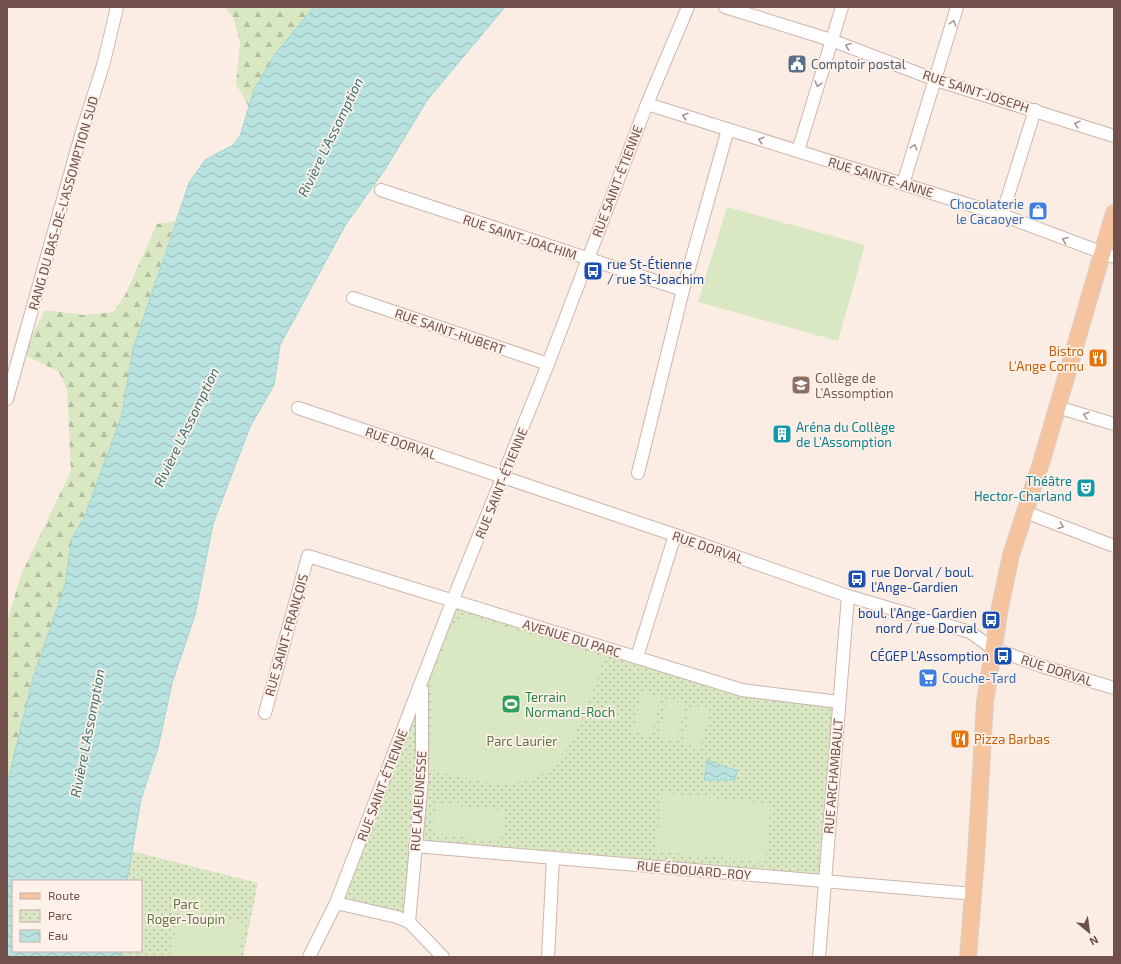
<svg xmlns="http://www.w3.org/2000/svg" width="1121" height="964" font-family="'Exo 2',sans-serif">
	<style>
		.forest { fill: url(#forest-firs) }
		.park { fill: url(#park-dots) }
		.pitch { fill: #d9e7c3 }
		.water { fill: url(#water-waves); stroke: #a0d4d1 }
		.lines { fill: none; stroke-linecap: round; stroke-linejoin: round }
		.minor-casing { stroke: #ceb5ae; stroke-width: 14 }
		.major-casing { stroke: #d7cecd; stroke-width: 18 }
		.minor { stroke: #fff; stroke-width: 12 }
		.major { stroke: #f6c39f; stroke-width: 16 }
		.oneway { stroke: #aa9693 }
		.labels { text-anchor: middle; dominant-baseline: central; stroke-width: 3.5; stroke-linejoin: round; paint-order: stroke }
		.service-label { font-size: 13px; fill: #4e5e75; stroke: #fef1e9; text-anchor: start }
		.street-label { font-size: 13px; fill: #71504b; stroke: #fef1e9 }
		.shop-label { font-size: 13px; fill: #366cbe; stroke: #fef1e9; text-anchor: end }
		.transit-label { font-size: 13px; fill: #164399; stroke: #fef1e9; text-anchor: start }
		.food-label { font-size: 13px; fill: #c56008; stroke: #fef1e9; text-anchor: end }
		.education-label { font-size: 13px; fill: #785e54; stroke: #fef1e9; text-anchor: start }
		.culture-label { font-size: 13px; fill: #0d838f; stroke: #fef1e9; text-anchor: start }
		.leisure-label { font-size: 13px; fill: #27864d; stroke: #fef1e9; text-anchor: start }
		.park-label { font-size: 13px; fill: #5e7743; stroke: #fef1e9 }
		.water-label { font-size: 14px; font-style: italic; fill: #407673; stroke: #fef1e9 }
	</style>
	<defs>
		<pattern id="forest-firs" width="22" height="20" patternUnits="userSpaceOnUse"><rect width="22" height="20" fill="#d9e7c3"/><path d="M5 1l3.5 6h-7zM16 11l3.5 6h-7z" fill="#b4bea0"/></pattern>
		<pattern id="park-dots" width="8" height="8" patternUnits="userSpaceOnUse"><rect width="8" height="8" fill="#d9e7c3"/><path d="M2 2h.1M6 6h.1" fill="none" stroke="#b4bea0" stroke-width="1.8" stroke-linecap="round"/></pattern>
		<pattern id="water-waves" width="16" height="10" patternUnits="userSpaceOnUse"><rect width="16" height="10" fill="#b9e3e0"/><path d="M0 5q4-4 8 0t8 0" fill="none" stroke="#9bbab8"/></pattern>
	</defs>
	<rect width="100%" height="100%" fill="#fbede3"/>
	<g class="forest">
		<path d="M225,7H314C288,38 261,68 249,107L236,84L240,43L234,19Z"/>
		<polygon points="175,221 133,349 122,415 84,518 72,538 65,585 33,678 7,785 7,621 21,575 71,471 67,389 59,372 23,354 45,310 83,315 113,312 125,295 157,224"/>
	</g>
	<g class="park">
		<polygon points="452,602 742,690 839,702 825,882 416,846 409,922 336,903"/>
		<polygon points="131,851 258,883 243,957 121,957 121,951 141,951 141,881 127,881"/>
	</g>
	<g class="pitch">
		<polygon points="727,207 865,245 838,341 698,302"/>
		<path d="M468,616L604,657C598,679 591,699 581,720C564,760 545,785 498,783C475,782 451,774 429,769L433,676L452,625Z"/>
		<polygon points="642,692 661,697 651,736 633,731"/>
		<polygon points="668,699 686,704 676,742 658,737"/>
		<polygon points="692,705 710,710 700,748 682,744"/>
		<polygon points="662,793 771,804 765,862 656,851"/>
		<polygon points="436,803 505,811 501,842 432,833"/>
		<polygon points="179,910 245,923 238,957 170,957"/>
	</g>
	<g class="water">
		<polygon points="314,7 505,7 428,99 384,171 346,224 280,345 274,385 250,427 213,524 195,615 172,683 158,748 141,799 127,881 13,881 13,951 121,951 121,957 7,957 7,785 33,678 65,585 72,538 84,518 122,415 133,349 189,183 205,160 233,145 240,136 254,90 275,54"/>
		<polygon points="708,758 710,761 737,771 735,780 704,780"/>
	</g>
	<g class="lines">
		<defs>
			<g id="minor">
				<polyline points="725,7 831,40 936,80 1114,136"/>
				<polyline points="647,104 1002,215 1114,257"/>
				<polyline points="798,151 842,7"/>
				<polyline points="903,184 957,7"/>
				<polyline points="381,190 683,290"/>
				<polyline points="1002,215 1035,110"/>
				<polyline points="353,298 548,364"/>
				<polyline points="7,399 81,135 104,62 117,7"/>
				<polyline points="1057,407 1114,424"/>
				<polyline points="298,408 675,535 848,596 970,632 992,648 1041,666 1114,688"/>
				<polyline points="638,473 683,290 728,129"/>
				<polyline points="1025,512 1114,546"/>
				<polyline points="637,657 675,535"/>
				<polyline points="265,713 308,556 742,690 839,702"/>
				<polyline points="415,846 974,894"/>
				<polyline points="336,903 397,917 409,922 443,957"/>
				<polyline points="409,922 422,779 422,690"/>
				<polyline points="309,957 336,903 452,602 548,364 647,104 688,7"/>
				<polyline points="548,957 553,858"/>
				<polyline points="819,957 848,596"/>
			</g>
			<polyline id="major" points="968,957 976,857 985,702 1000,607 1011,555 1042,460 1114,213"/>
		</defs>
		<use href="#minor" class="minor-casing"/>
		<use href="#major" class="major-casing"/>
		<use href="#minor" class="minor"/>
		<use href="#major" class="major"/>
	</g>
	<defs><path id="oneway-chevron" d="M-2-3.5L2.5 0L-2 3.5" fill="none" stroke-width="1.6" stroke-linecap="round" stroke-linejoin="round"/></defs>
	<g class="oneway">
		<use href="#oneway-chevron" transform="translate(953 23) rotate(-73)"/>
		<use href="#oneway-chevron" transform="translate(848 46) rotate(-159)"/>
		<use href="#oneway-chevron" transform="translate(818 84) rotate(106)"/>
		<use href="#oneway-chevron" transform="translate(685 116) rotate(-163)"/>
		<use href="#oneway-chevron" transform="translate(1077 124) rotate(-162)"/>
		<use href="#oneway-chevron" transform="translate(761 140) rotate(-163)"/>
		<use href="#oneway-chevron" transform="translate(914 147) rotate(-73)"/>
		<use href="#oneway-chevron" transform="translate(1065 240) rotate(-159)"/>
		<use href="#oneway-chevron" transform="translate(1086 415) rotate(-164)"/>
		<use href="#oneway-chevron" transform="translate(1061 526) rotate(20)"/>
	</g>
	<defs>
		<symbol id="civic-square" viewBox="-11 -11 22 22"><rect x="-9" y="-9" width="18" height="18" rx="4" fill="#5c6f8a" stroke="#fef1e9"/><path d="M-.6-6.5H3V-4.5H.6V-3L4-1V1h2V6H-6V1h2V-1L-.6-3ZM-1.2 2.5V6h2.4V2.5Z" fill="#fff"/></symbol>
		<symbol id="shop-square" viewBox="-11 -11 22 22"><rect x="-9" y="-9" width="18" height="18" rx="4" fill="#3f7fe0" stroke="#fef1e9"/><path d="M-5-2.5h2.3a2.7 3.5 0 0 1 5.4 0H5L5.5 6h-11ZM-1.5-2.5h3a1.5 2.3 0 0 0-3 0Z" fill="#fff"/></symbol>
		<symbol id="bus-square" viewBox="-11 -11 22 22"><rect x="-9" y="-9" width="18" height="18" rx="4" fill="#1a4fb4" stroke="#fef1e9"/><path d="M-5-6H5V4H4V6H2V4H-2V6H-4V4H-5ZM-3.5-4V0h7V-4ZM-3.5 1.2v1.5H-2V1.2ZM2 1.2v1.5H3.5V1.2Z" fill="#fff"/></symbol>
		<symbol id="restaurant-square" viewBox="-11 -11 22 22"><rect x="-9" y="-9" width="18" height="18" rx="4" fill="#e8710a" stroke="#fef1e9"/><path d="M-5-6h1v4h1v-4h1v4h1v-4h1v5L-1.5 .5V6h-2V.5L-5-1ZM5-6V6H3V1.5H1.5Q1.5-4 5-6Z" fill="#fff"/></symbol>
		<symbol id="school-square" viewBox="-11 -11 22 22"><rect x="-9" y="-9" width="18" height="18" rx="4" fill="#8d6e63" stroke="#fef1e9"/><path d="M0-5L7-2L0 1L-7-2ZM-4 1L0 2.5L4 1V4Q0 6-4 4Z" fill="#fff"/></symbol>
		<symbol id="building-square" viewBox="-11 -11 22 22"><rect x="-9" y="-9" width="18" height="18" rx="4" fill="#0f9aa8" stroke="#fef1e9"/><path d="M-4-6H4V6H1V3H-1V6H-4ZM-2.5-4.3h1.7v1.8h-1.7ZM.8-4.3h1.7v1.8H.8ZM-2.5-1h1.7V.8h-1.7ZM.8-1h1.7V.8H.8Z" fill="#fff"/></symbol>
		<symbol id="theatre-square" viewBox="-11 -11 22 22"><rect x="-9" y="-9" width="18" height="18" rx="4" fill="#0f9aa8" stroke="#fef1e9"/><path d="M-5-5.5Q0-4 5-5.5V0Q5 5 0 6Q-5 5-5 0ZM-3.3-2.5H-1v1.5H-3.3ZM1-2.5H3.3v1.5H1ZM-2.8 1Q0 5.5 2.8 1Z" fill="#fff"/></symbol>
		<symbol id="supermarket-square" viewBox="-11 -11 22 22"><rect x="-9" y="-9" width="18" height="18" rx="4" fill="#3f7fe0" stroke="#fef1e9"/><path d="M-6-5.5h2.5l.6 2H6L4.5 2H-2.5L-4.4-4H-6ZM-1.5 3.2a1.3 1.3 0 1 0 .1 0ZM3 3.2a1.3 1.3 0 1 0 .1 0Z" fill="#fff"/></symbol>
		<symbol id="stadium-square" viewBox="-11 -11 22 22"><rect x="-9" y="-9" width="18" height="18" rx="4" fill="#2e9e5b" stroke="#fef1e9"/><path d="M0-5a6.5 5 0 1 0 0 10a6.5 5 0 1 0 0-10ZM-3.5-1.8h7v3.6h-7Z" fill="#fff"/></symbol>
	</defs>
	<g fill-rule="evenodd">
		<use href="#civic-square" x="786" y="53" width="22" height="22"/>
		<use href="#shop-square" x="1027" y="200" width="22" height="22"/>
		<use href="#bus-square" x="582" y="260" width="22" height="22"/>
		<use href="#restaurant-square" x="1087" y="347" width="22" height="22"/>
		<use href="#school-square" x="790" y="374" width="22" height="22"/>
		<use href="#building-square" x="771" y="423" width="22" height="22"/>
		<use href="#theatre-square" x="1075" y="477" width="22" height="22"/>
		<use href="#bus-square" x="846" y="568" width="22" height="22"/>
		<use href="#bus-square" x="980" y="609" width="22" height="22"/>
		<use href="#bus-square" x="992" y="645" width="22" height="22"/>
		<use href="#supermarket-square" x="917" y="667" width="22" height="22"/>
		<use href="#stadium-square" x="500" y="693" width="22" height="22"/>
		<use href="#restaurant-square" x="949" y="728" width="22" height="22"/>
	</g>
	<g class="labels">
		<g class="service-label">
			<text x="811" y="64">Comptoir postal</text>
		</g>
		<g class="street-label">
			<text transform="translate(976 91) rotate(18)">RUE SAINT-JOSEPH</text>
			<text transform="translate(881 177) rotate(17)">RUE SAINTE-ANNE</text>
			<text transform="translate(617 181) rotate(-69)">RUE SAINT-ÉTIENNE</text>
			<text transform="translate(63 203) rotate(-74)">RANG DU BAS-DE-L'ASSOMPTION SUD</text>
			<text transform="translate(520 237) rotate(18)">RUE SAINT-JOACHIM</text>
			<text transform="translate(450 331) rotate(19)">RUE SAINT-HUBERT</text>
			<text transform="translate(401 443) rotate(19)">RUE DORVAL</text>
			<text transform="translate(501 483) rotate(-68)">RUE SAINT-ÉTIENNE</text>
			<text transform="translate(708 547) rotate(19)">RUE DORVAL</text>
			<text transform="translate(286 635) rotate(-74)">RUE SAINT-FRANÇOIS</text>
			<text transform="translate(572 638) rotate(17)">AVENUE DU PARC</text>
			<text transform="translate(1057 670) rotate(18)">RUE DORVAL</text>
			<text transform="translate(833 776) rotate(-85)">RUE ARCHAMBAULT</text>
			<text transform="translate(382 785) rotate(-69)">RUE SAINT-ÉTIENNE</text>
			<text transform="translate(418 801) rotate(-86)">RUE LAJEUNESSE</text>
			<text transform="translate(694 870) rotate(5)">RUE ÉDOUARD-ROY</text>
		</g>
		<g class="shop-label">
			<text x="1024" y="204">Chocolaterie<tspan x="1024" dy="15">le Cacaoyer</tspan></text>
			<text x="942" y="678" text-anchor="start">Couche-Tard</text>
		</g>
		<g class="transit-label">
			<text x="607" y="264">rue St-Étienne<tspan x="607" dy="15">/ rue St-Joachim</tspan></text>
			<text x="871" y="572">rue Dorval / boul.<tspan x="871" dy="15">l'Ange-Gardien</tspan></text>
			<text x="977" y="613" text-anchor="end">boul. l'Ange-Gardien<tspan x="977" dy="15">nord / rue Dorval</tspan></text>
			<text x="989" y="656" text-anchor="end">CÉGEP L'Assomption</text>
		</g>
		<g class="food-label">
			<text x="1084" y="351">Bistro<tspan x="1084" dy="15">L'Ange Cornu</tspan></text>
			<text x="974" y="739" text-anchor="start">Pizza Barbas</text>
		</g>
		<g class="education-label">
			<text x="815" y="378">Collège de<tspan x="815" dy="15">L'Assomption</tspan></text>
		</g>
		<g class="culture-label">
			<text x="796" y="427">Aréna du Collège<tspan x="796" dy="15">de L'Assomption</tspan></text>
			<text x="1072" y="481" text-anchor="end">Théâtre<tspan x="1072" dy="15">Hector-Charland</tspan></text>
		</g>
		<g class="leisure-label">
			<text x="525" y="697">Terrain<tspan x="525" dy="15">Normand-Roch</tspan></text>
		</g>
		<g class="park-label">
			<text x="522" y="741">Parc Laurier</text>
			<text x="186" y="904">Parc<tspan x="186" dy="15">Roger-Toupin</tspan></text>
		</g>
		<g class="water-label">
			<text transform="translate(330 137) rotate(-64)">Rivière L'Assomption</text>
			<text transform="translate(186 427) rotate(-64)">Rivière L'Assomption</text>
			<text transform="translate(87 733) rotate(-79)">Rivière L'Assomption</text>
		</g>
	</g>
	<rect width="1121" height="964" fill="none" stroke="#71504b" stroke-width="16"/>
	<rect x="12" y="880" width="130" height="72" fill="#fef1e9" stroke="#c6b1aa"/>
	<rect x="20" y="893" width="20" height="6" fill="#f6c39f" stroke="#c6b1aa"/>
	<text x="48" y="900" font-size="12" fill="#71504b">Route</text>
	<rect x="20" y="910" width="20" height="12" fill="url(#park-dots)" stroke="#c6b1aa"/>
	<text x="48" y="920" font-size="12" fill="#71504b">Parc</text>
	<rect x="20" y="930" width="20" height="12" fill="url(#water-waves)" stroke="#c6b1aa"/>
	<text x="48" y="940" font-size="12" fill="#71504b">Eau</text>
	<g transform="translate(1089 932) rotate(151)" stroke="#fef1e9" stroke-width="3" paint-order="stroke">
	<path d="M0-3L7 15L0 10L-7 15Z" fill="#71504b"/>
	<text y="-6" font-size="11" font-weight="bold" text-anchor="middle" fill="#71504b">N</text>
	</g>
</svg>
